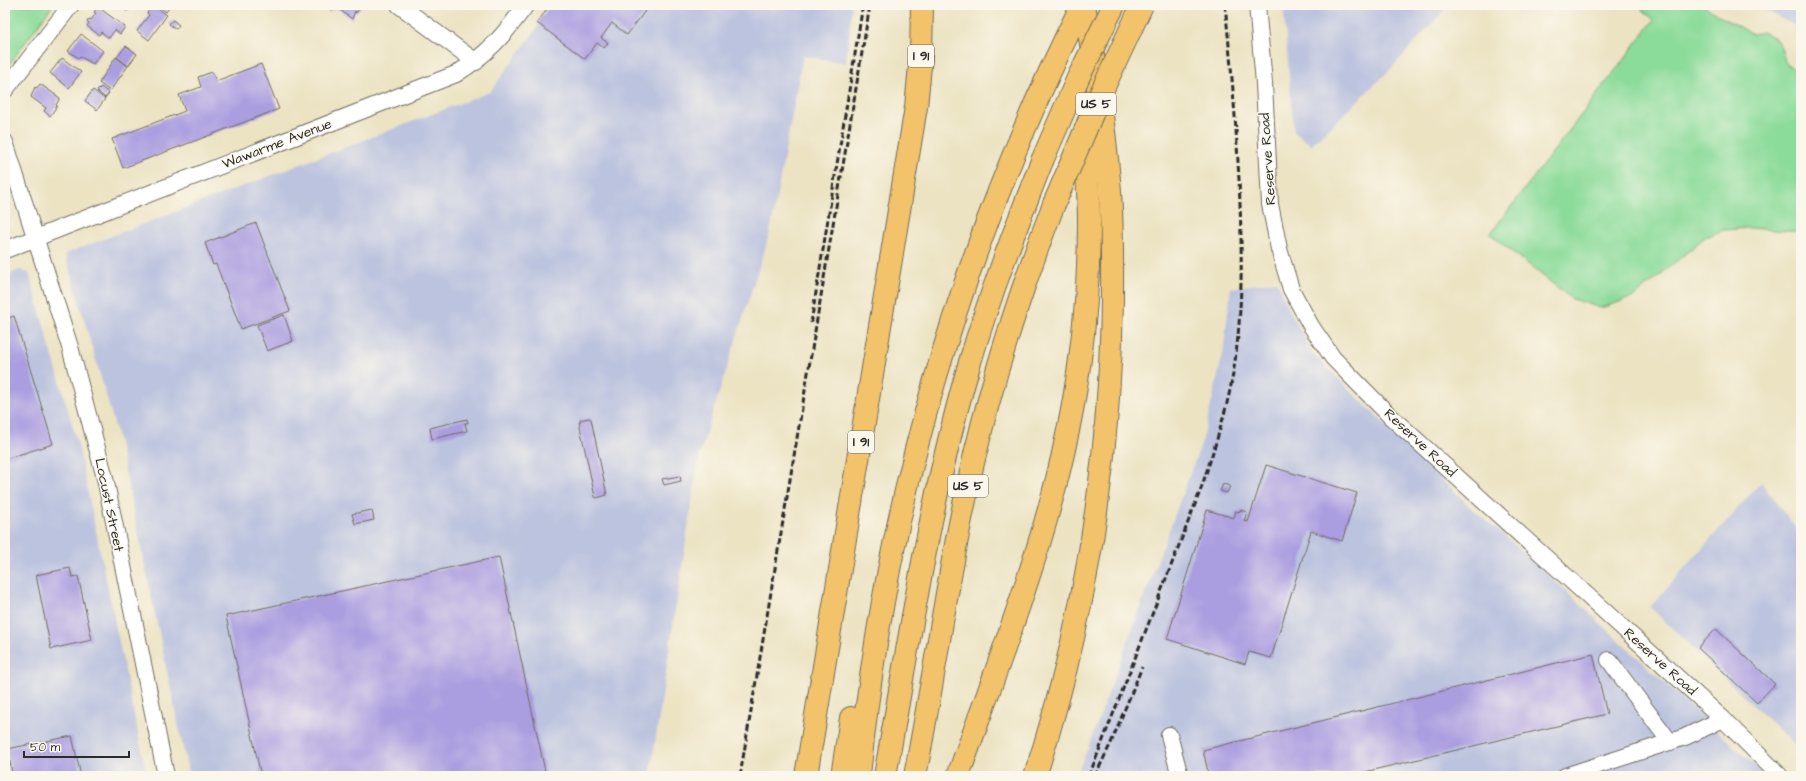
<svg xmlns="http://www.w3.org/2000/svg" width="1806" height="781" font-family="'Architects Daughter',sans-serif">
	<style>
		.industrial { fill: #bcc3de }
		.green { fill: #8bdb9a; stroke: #5b8362 }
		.building { fill: #aa9de0 }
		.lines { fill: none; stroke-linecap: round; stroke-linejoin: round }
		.minor-casing { stroke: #6f6b60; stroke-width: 18 }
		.highway-casing { stroke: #6f6b60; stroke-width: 24 }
		.minor { stroke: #fff; stroke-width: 16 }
		.highway { stroke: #f2c36a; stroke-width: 22 }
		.rail { stroke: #2b2b2b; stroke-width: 3; stroke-dasharray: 6 3; stroke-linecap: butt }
		.highway-bridge-casing { stroke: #6f6b60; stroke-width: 24; stroke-linecap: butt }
		.highway-bridge { stroke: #f2c36a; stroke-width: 22 }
		.labels { text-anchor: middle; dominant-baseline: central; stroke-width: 3; stroke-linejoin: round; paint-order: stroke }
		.shield { fill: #fbf7ec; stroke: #696865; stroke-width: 1 }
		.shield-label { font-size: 13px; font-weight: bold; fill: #2b2b2b }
		.street-label { font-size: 14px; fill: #2b2b2b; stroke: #fbf7ec }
	</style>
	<rect width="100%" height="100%" fill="#fbf7ec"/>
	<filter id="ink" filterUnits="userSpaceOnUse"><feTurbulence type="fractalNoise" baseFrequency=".025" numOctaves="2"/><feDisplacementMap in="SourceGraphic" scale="8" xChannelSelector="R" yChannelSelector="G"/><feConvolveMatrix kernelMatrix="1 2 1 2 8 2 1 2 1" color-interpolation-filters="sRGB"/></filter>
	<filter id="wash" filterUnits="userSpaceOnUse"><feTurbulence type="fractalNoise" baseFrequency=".012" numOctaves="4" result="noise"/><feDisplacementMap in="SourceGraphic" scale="16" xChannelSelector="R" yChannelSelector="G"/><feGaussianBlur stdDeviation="0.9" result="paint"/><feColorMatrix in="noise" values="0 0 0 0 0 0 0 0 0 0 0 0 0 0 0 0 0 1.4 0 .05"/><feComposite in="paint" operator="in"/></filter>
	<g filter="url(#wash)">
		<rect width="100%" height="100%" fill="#ece3c3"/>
		<g class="industrial">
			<polygon points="554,5 852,5 846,63 803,56 770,232 699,456 650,776 189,776 117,433 65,254 490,92"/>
			<polygon points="1283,5 1449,5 1389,71 1311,145 1294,132"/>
			<polygon points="1755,5 1801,5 1801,29"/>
			<polygon points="20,270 29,273 78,445 147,776 5,776 5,276"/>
			<polygon points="1277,281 1293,317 1313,354 1471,508 1518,547 1766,776 1076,776 1088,748 1203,439 1223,354 1231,288"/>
			<polygon points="1761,482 1801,535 1801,751 1650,607"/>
		</g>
		<g class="green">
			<polygon points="5,5 53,5 5,70"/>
			<polygon points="1638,5 1704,5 1719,16 1753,34 1762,32 1774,37 1781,47 1785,62 1801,75 1801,232 1749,228 1724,230 1705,237 1634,297 1601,308 1572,299 1490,234 1654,20"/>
		</g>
		<g id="blocks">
			<g class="building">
				<polygon points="114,5 135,5 132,8 130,6 127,11 119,5 118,8"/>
				<polygon points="153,5 167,15 149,40 137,31 149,15 147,13"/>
				<polygon points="157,5 171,5 166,12"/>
				<polygon points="325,5 362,5 356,13 355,11 352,19 336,7 333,11"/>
				<polygon points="550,5 636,5 645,11 627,35 612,23 601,38 608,43 604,48 597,43 585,59 537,23"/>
				<polygon points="98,7 125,27 120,34 115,30 109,38 101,32 99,35 87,26 89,23 87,22 89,19 91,20 96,13 94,12"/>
				<polygon points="173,20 179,25 176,29 169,24"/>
				<polygon points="81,34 103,51 93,64 81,57 79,58 68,51"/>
				<polygon points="126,46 137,54 128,66 117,57"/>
				<polygon points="116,57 128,66 110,91 99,83"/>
				<polygon points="62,58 81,72 69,88 50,73"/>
				<polygon points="261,64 279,109 123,168 112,139 185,111 179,95 201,87 198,77 212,72 216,81"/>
				<polygon points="40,84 60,98 56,105 57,106 50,116 44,111 46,108 31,97 35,87 37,88"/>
				<polygon points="101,87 109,93 105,98 97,91"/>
				<polygon points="93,90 105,99 97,110 85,101"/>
				<polygon points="256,223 290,311 241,329 216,264 213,265 205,243"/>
				<polygon points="284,315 293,341 267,351 257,325"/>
				<polygon points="14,316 53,444 5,459 5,319"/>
				<polygon points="589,418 591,419 607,495 597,498 595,497 579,422 581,422 580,420"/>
				<polygon points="467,419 468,423 465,423 467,431 432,439 430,428"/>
				<polygon points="1266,465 1357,493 1342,541 1311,531 1271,658 1249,652 1245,664 1167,639 1207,510 1234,518 1236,511 1239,512 1240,510 1247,512 1244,521 1248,522"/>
				<polygon points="680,476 681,481 664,485 662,479"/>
				<polygon points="1223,484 1230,486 1227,493 1220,491"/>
				<polygon points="372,510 374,520 355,524 352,514"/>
				<polygon points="499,557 546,776 261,776 226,616"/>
				<polygon points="70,568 72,577 78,576 92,640 51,649 36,575"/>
				<polygon points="1716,629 1775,684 1757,703 1698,648"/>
				<polygon points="1593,654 1607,714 1348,776 1209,776 1203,750"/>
				<polygon points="72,736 81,776 13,776 7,749"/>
			</g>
		</g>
	</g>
	<g filter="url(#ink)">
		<use href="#blocks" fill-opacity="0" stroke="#6f6b60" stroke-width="1"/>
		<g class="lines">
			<defs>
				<g id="minor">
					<polyline points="399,5 476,62"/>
					<polyline points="1257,5 1264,83 1270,204 1279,249 1291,289 1311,326 1333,358 1390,416 1723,719 1780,776"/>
					<polyline points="5,90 71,5"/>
					<polyline points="5,142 70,347 105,478 166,776"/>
					<path d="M5,250L456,74C487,55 505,34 526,5"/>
					<polyline points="1609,660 1670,742"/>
					<polyline points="1169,735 1180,776"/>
					<polyline points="1565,776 1685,737 1723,719"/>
				</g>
				<g id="highway">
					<polyline points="806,776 916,107 921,56 922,5"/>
					<polyline points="842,776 851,718"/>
					<path d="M859,776C885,508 961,245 1082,5"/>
					<path d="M885,776C910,638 930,497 970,362C990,294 1016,227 1042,161"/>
					<path d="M915,776C932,689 944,601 962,514C983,408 1015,304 1054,204"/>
					<path d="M958,776C1007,640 1062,503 1080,359C1086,313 1089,267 1089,221C1089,189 1084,155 1088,123"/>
					<path d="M1035,776C1085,623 1110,462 1112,301C1112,261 1113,220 1109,180C1104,121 1095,63 1084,5"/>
				</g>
			</defs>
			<use href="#minor" class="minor-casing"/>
			<use href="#highway" class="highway-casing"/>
			<use href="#minor" class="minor"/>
			<use href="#highway" class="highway"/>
			<g class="rail">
				<polyline points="811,323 863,5"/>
				<polyline points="740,776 870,5"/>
				<path d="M1089,776L1201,489C1212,455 1224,420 1231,385C1244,317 1242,248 1239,180C1236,121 1231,63 1225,5"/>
				<polyline points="1095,776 1111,743 1142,667"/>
			</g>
			<defs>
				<g id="highway-bridge">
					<polyline points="1042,161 1078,78 1114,5"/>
					<polyline points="1054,204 1101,93 1142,5"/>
				</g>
			</defs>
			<use href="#highway-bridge" class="highway-bridge-casing"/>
			<use href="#highway-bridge" class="highway-bridge"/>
		</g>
	</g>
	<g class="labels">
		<g class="shield">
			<rect x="908" y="45" width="26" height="22" rx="3"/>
			<rect x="1076" y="93" width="40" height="22" rx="3"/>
			<rect x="848" y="431" width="26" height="22" rx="3"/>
			<rect x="948" y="475" width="40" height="22" rx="3"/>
		</g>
		<g class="shield-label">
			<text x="921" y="56">I 91</text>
			<text x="1096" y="104">US 5</text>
			<text x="861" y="442">I 91</text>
			<text x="968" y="486">US 5</text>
		</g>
		<g class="street-label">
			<text transform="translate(277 144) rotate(-21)">Wawarme Avenue</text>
			<text transform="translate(1268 159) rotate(-94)">Reserve Road</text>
			<text transform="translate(1420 443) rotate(43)">Reserve Road</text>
			<text transform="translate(109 505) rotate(78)">Locust Street</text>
			<text transform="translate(1660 662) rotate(42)">Reserve Road</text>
		</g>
	</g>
	<rect width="1806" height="781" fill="none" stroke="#fbf7ec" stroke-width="20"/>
	<path d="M24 751v6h105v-6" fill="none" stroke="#2b2b2b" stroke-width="2"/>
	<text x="30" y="751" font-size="12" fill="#2b2b2b" stroke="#fbf7ec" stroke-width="3" paint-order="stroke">50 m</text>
</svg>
